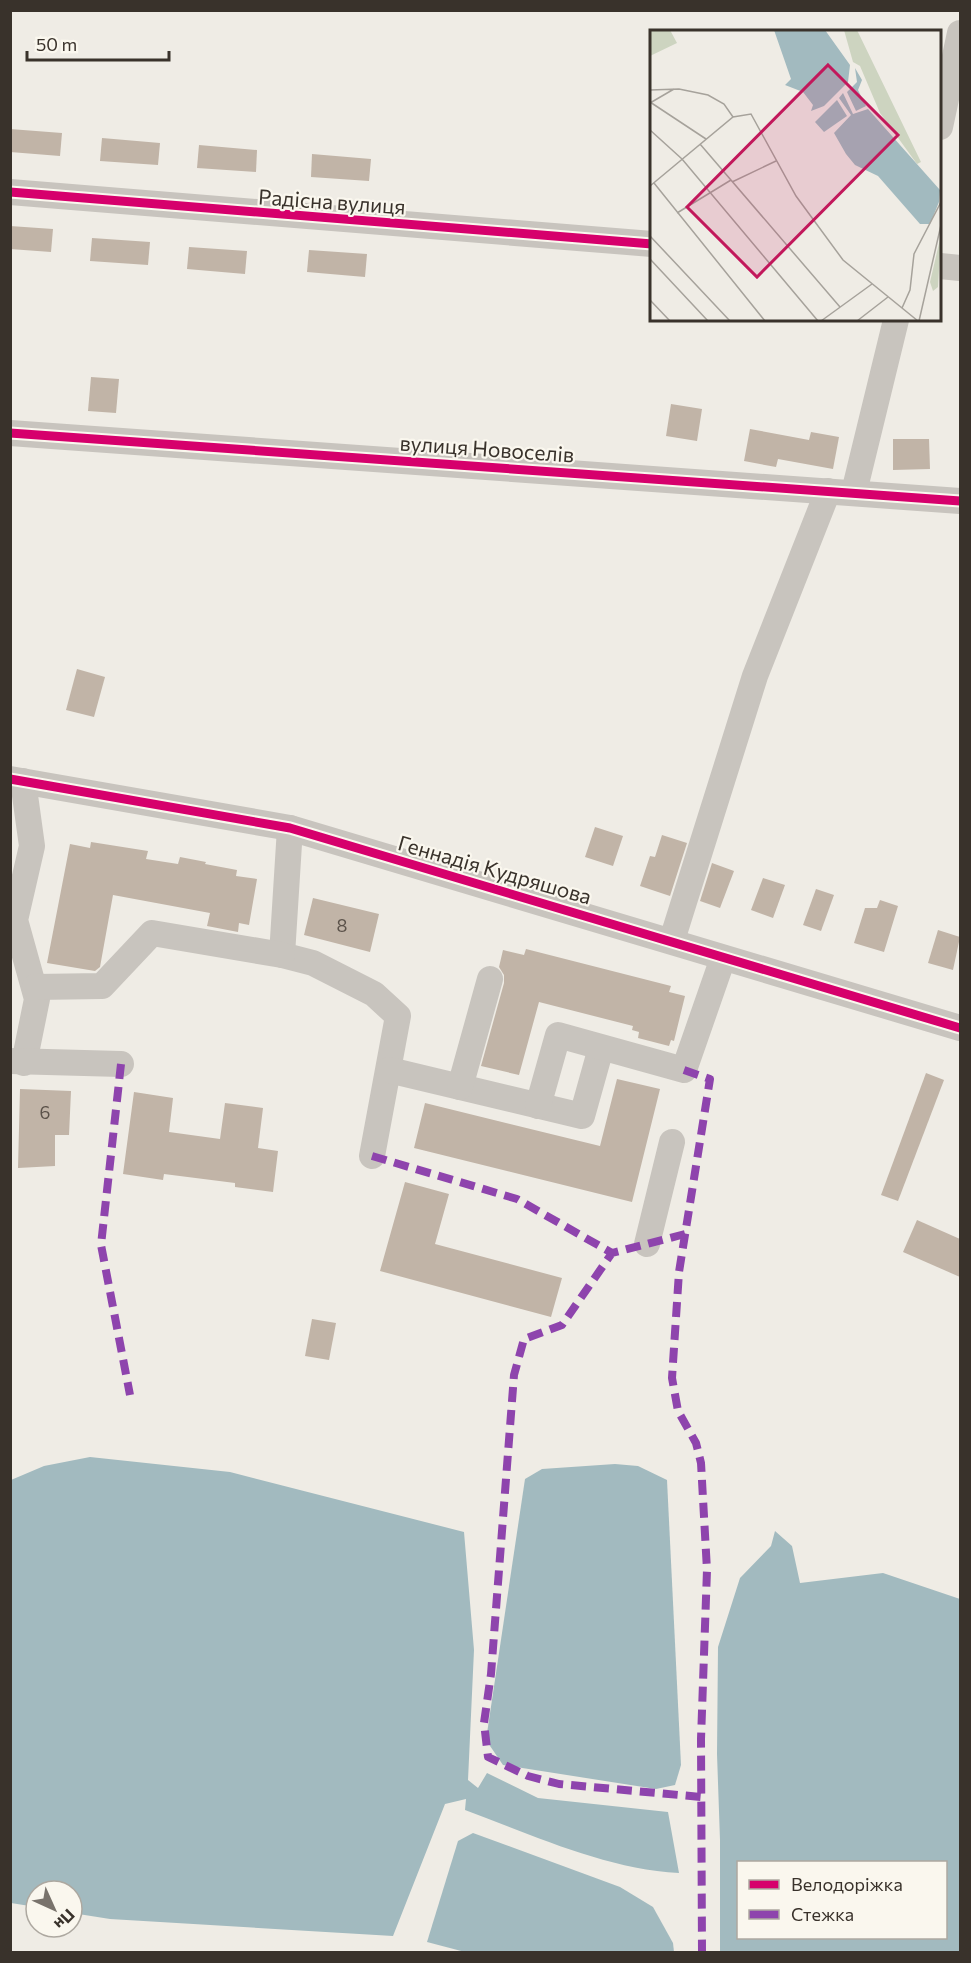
<svg xmlns="http://www.w3.org/2000/svg" width="971" height="1963" font-family="Commissioner,sans-serif">
	<style>
		.water { fill: #a2babf; fill-rule: evenodd }
		.building { fill: #c1b4a7 }
		.lines { fill: none; stroke-linecap: round; stroke-linejoin: round }
		.minor { stroke: #c8c4be; stroke-width: 26 }
		.quiet { stroke: #8e44ad; stroke-width: 8; stroke-dasharray: 15 8; stroke-linecap: butt }
		.cycleway-casing { stroke: #faf7ee; stroke-width: 13 }
		.cycleway { stroke: #d6006c; stroke-width: 9 }
		.labels { text-anchor: middle; dominant-baseline: central; stroke-width: 4.5; stroke-linejoin: round; paint-order: stroke }
		.number-label { font-size: 18px; fill: #5b524a }
		.street-label { font-size: 21px; fill: #39322b; stroke: #faf7ee }
		.inset-road { fill: none; stroke: #a6a29b; stroke-width: 1.5 }
		.view { fill: #c2185b; fill-opacity: 0.15; stroke: #c2185b; stroke-width: 3 }
		.inset-edge { fill: none; stroke: #39322b; stroke-width: 3 }
	</style>
	<rect width="100%" height="100%" fill="#efece5"/>
	<g class="water">
		<path d="M90,1457L230,1472L464,1532L474,1650L468,1780L478,1788L487,1773L538,1798L668,1812L679,1873C605,1869 533,1835 465,1810L466,1799L445,1804L393,1936L110,1919L72,1913V1891H36V1907L11,1903V1480L44,1466Z"/>
		<polygon points="615,1464 638,1466 667,1480 681,1765 675,1785 656,1789 503,1765 486,1740 525,1479 542,1469"/>
		<path d="M775,1531L792,1546L800,1583L883,1573L960,1599V1952H720V1840L717,1754L718,1647L740,1578L771,1546ZM738,1862H946V1938H738Z"/>
		<polygon points="473,1833 620,1887 653,1907 673,1943 674,1952 465,1952 427,1942 458,1841"/>
	</g>
	<g class="building">
		<polygon points="10,129 62,133 60,156 10,152"/>
		<polygon points="102,138 160,143 158,165 100,161"/>
		<polygon points="199,145 257,150 256,172 197,168"/>
		<polygon points="312,154 371,159 369,181 311,177"/>
		<polygon points="10,226 53,229 51,252 10,249"/>
		<polygon points="92,238 150,242 148,265 90,261"/>
		<polygon points="189,247 247,251 245,274 187,269"/>
		<polygon points="309,250 367,254 365,277 307,272"/>
		<polygon points="91,377 119,379 116,413 88,411"/>
		<polygon points="671,404 702,409 697,441 666,436"/>
		<polygon points="750,429 809,440 811,432 839,437 833,469 778,459 776,467 744,461"/>
		<polygon points="893,439 929,439 930,469 893,470"/>
		<polygon points="77,669 105,677 94,717 66,710"/>
		<polygon points="595,827 623,836 613,866 585,857"/>
		<polygon points="662,835 687,843 670,896 640,886 650,856 655,857"/>
		<polygon points="91,842 148,851 146,859 178,864 180,857 206,862 205,864 237,870 236,876 257,879 249,925 239,923 238,932 207,926 210,913 113,895 100,967 95,971 47,963 70,844 90,848"/>
		<polygon points="712,863 734,871 720,908 700,901"/>
		<polygon points="763,878 785,885 773,918 751,910"/>
		<polygon points="816,889 834,895 821,931 803,925"/>
		<polygon points="313,898 379,914 370,952 304,935"/>
		<polygon points="880,900 898,906 884,952 854,943 865,908 877,908"/>
		<polygon points="938,930 960,937 953,970 928,963"/>
		<polygon points="526,949 671,986 669,992 685,996 674,1041 671,1040 669,1046 638,1038 639,1032 632,1030 633,1026 539,1002 519,1075 481,1066 504,983 504,975 499,967 503,950 524,955"/>
		<polygon points="926,1073 944,1080 898,1201 881,1195"/>
		<polygon points="617,1079 660,1089 632,1202 414,1148 425,1103 600,1146"/>
		<polygon points="20,1089 71,1091 69,1135 55,1135 55,1166 18,1168"/>
		<polygon points="134,1092 173,1098 169,1132 220,1139 225,1103 263,1108 258,1148 278,1151 273,1192 235,1187 235,1183 164,1174 163,1180 123,1174"/>
		<polygon points="405,1182 449,1194 435,1244 562,1278 551,1317 380,1271"/>
		<polygon points="917,1220 960,1239 960,1277 903,1252"/>
		<polygon points="312,1319 336,1323 329,1360 305,1356"/>
	</g>
	<g class="lines">
		<g class="minor">
			<polyline points="940,127 960,33"/>
			<polyline points="10,192 652,244"/>
			<polyline points="940,266 960,268"/>
			<polyline points="10,433 960,501"/>
			<polyline points="854,492 896,320"/>
			<polyline points="10,779 290,828 960,1028"/>
			<polyline points="23,781 32,846 15,920 37,999 24,1063"/>
			<polyline points="290,828 282,955 313,963 374,994 398,1016 372,1156"/>
			<polyline points="672,940 755,676 828,491"/>
			<polyline points="35,987 102,986 152,933 282,955"/>
			<polyline points="10,1061 121,1064"/>
			<polyline points="389,1070 582,1116 601,1048"/>
			<polyline points="460,1087 490,979"/>
			<polyline points="538,1106 558,1035 684,1070 723,958"/>
			<polyline points="647,1244 672,1142"/>
		</g>
		<g class="quiet">
			<polyline points="121,1064 101,1245 130,1395"/>
			<polyline points="684,1070 710,1079 679,1272 672,1378 678,1411 696,1443 701,1463 707,1570 701,1739 702,1952"/>
			<polyline points="372,1156 517,1199 612,1253"/>
			<polyline points="685,1234 612,1253 562,1325 524,1339 514,1375 491,1674 484,1723 488,1757 528,1776 559,1784 701,1797"/>
		</g>
		<defs>
			<g id="cycleway">
				<polyline points="10,192 652,244"/>
				<polyline points="10,433 960,501"/>
				<polyline points="10,779 290,828 960,1028"/>
			</g>
		</defs>
		<use href="#cycleway" class="cycleway-casing"/>
		<use href="#cycleway" class="cycleway"/>
	</g>
	<g class="labels">
		<g class="number-label">
			<text x="342" y="925">8</text>
			<text x="45" y="1112">6</text>
		</g>
		<g class="street-label">
			<text transform="translate(332 201) rotate(4)">Радісна вулиця</text>
			<text transform="translate(487 448) rotate(4)">вулиця Новоселів</text>
			<text transform="translate(495 869) rotate(16)">Геннадія Кудряшова</text>
		</g>
	</g>
	<g transform="translate(650 30)">
		<rect width="291" height="291" fill="#efece5"/>
		<path d="M0,0H20L27,13L0,26ZM194,0H207L271,132L267,134L230,83L210,36L203,32ZM291,205L288,257L283,261L280,252Z" fill="#cdd4c0"/>
		<path d="M124,0H175L200,35L198,52L174,76L161,81L163,75L153,62L135,55L141,49ZM205,38L212,50L208,60L216,76L206,81L197,62L207,52ZM193,63L203,84L218,79L290,160L289,172L280,194H270L228,146L205,135L196,124L184,103L201,85L189,68ZM187,70L197,86L174,102L165,92Z" fill="#a2babf"/>
		<path class="inset-road" d="M0,60L29,59L58,65L74,74L83,87M0,72L56,109M0,73L24,59M0,100L32,129L168,291M50,114L190,277M82,152L126,131M4,153L115,291M0,156L83,87L101,84L146,166L193,230L268,291M27,183L81,150M0,206L80,291M0,229L58,291M0,270L20,291M252,278L260,260L264,224L291,172M171,291L222,254M207,291L238,267M269,291L291,195"/>
		<path class="view" d="M178,35L248,105L107,247L37,177Z"/>
		<rect width="291" height="291" class="inset-edge"/>
	</g>
	<rect width="971" height="1963" fill="none" stroke="#39322b" stroke-width="24"/>
	<rect x="737" y="1861" width="210" height="78" fill="#faf7ee" stroke="#ada8a0" stroke-width="1.5"/>
	<rect x="749" y="1880" width="30" height="9" fill="#d6006c" stroke="#ada8a0" stroke-width="1.5"/>
	<text x="791" y="1891" font-size="18" fill="#39322b">Велодоріжка</text>
	<rect x="749" y="1910" width="30" height="9" fill="#8e44ad" stroke="#ada8a0" stroke-width="1.5"/>
	<text x="791" y="1921" font-size="18" fill="#39322b">Стежка</text>
	<g transform="translate(54 1909) rotate(135)"><circle r="28" fill="#faf7ee" stroke="#ada8a0" stroke-width="1.5"/>
	<path d="M0-4.5L10 22L0 15L-10 22Z" fill="#79736c"/>
	<text y="-9" font-size="16" font-weight="bold" text-anchor="middle" fill="#39322b">Пн</text>
	</g>
	<path d="M27 51v9h142v-9" fill="none" stroke="#39322b" stroke-width="3"/>
	<text x="36" y="51" font-size="18" fill="#39322b" stroke="#faf7ee" stroke-width="4.5" paint-order="stroke">50 m</text>
</svg>
